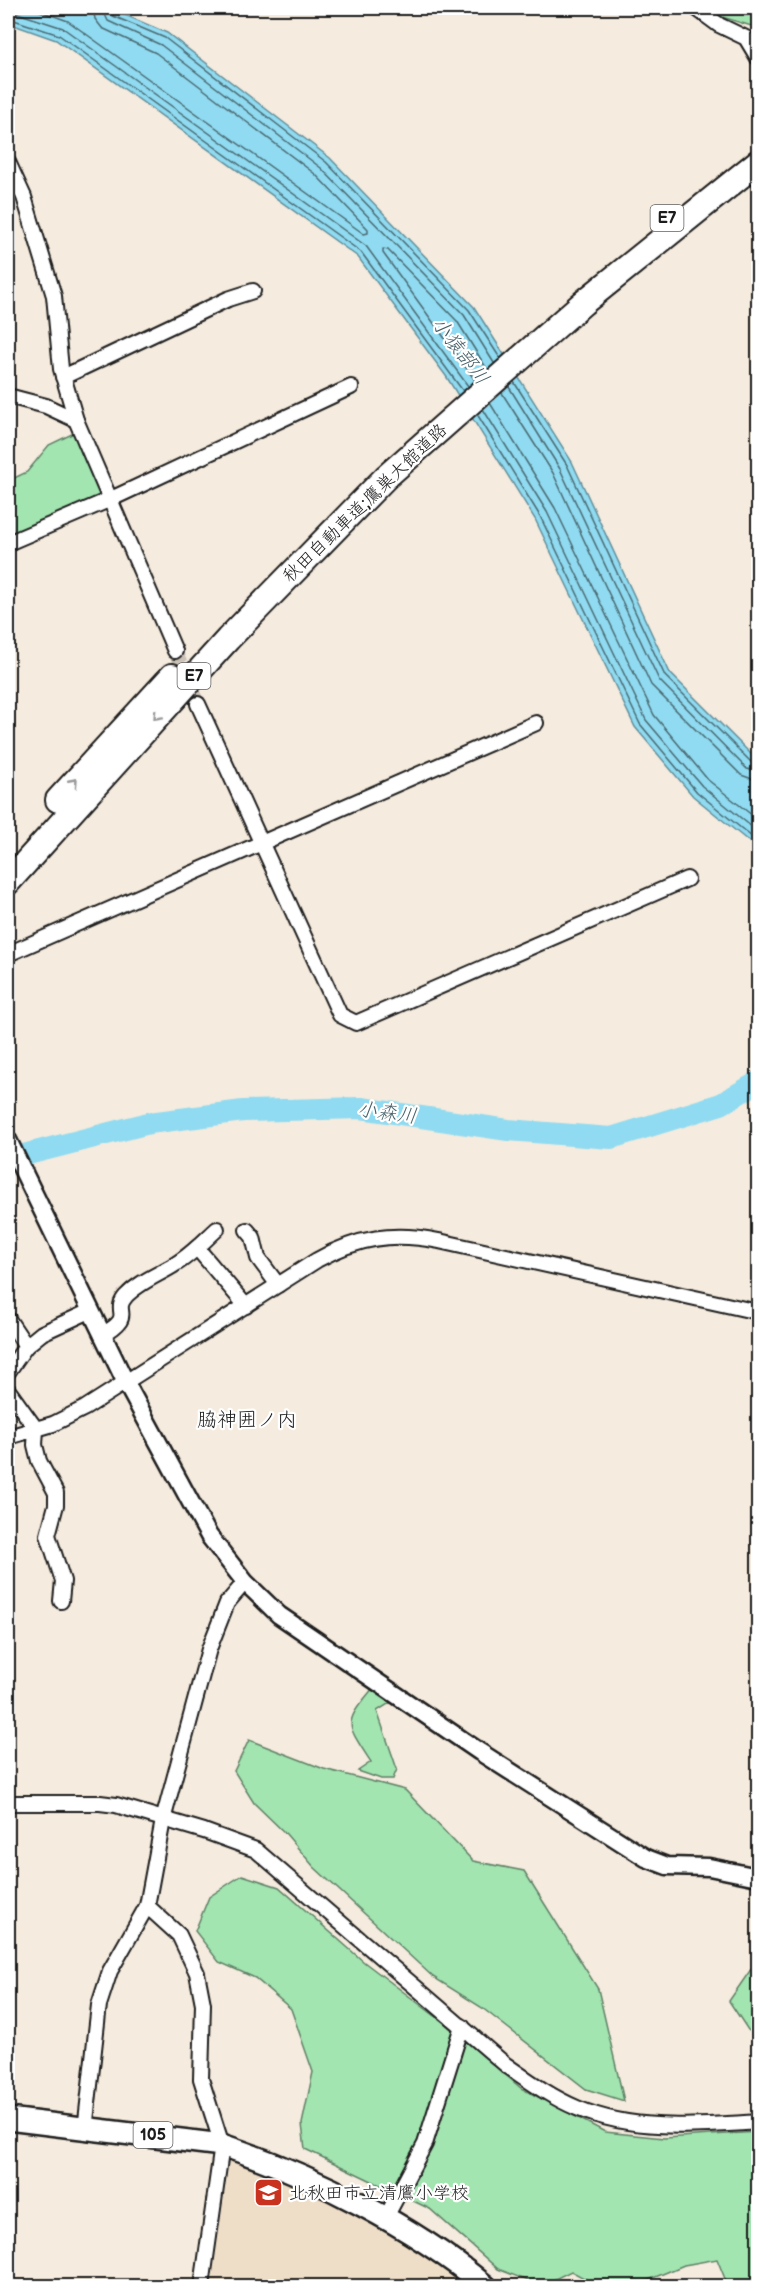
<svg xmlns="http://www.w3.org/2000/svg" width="766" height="2294" font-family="'Balsamiq Sans','Klee One',sans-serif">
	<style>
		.built { fill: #eeddc7 }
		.green { fill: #a2e5b0; stroke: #5f8066; stroke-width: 1.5 }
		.water { fill: #90dbf1; stroke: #628f9c; stroke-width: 1.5 }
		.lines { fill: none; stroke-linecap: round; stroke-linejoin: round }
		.shore { stroke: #4a6871; stroke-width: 1.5 }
		.river { stroke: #90dbf1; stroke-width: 22 }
		.minor-tunnel { stroke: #cac2b7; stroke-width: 14; stroke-dasharray: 14 7; stroke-linecap: butt }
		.minor-casing { stroke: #1c1c1c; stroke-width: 18 }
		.tertiary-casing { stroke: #1c1c1c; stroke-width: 21 }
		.trunk-casing { stroke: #1c1c1c; stroke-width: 26 }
		.motorway-casing { stroke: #1c1c1c; stroke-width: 28 }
		.minor { stroke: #fff; stroke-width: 14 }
		.tertiary { stroke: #fff; stroke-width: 16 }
		.trunk { stroke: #fff; stroke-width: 21 }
		.motorway { stroke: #fff; stroke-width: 24 }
		.oneway { stroke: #999 }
		.labels { text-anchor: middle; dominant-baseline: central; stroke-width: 4.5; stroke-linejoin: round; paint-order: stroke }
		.shield { fill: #fff; stroke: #606060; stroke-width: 1.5 }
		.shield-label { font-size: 16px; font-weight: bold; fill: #1c1c1c }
		.street-label { font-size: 18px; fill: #1c1c1c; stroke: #fff }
		.poi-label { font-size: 18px; fill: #1c1c1c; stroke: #fff; text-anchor: start }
		.water-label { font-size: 20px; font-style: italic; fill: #455f67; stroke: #fff }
		.neighbourhood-label { font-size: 20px; fill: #1c1c1c; stroke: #fff }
	</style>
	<rect width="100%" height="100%" fill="#f5ebde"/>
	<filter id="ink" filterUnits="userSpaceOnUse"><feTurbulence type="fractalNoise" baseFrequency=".0167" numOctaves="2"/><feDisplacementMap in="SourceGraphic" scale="12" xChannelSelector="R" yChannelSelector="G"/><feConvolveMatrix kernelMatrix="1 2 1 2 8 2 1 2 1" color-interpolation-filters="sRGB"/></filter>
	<g filter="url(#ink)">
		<polygon class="built" points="230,2155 394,2231 473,2286 211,2286"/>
		<g class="green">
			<polygon points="707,8 758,8 758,28 719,16"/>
			<polygon points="74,433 104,496 8,538 8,481 27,472 49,445"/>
			<path d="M374,1687L393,1701L377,1711L397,1769L393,1779H381L358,1771L371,1762C345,1722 343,1724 374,1687Z"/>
			<polygon points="249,1740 324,1769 405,1790 473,1861 524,1871 598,1989 624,2101 586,2089 481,2007 433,1977 314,1867 286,1834 254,1803 234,1771"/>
			<polygon points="242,1875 279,1887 364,1962 443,2022 521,2088 605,2132 664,2138 758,2132 758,2286 728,2286 717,2259 684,2265 634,2286 599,2286 571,2271 541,2286 498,2269 430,2209 305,2149 302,2124 313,2072 291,2009 255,1978 219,1962 195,1931 209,1897"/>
			<polygon points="756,1962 758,1962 758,2037 748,2030 729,2001"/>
		</g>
		<polygon class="water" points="8,8 109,8 167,33 330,158 474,307 572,462 670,673 758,761 758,849 693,796 635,727 535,519 446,376 358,257 56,40 8,23"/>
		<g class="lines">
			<g class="shore">
				<polyline points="32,8 68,21 364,234 368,233 368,229 315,174 156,53 102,28 95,19 93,8"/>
				<polyline points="102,8 108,21 161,45 321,168 464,315 494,363"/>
				<polyline points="109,8 113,16 165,38 326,162 469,310 500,358"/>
				<polyline points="8,10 63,28 366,246 468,386"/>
				<polyline points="8,18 59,35 361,252 463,391"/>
				<polyline points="475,380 383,253 383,249 388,250 457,321 487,369"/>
				<polyline points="514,382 567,465 665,676 752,763 758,765"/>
				<polyline points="509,387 560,469 659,680 747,769 758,772"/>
				<polyline points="502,393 553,473 651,685 741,775 758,781"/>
				<polyline points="490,403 555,508 654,715 708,780 758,820"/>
				<polyline points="483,409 547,512 646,720 702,786 758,832"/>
				<polyline points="477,414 540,516 640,724 697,792 758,842"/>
			</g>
			<polyline class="river" points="8,1159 149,1123 243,1111 361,1108 508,1130 611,1138 721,1104 758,1082"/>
			<polyline class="minor-tunnel" points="175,651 198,704"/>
			<defs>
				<g id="minor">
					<polyline points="696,8 719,25 746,38 758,58"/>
					<polyline points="8,162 24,197 54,296 61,369 76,420 175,651"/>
					<polyline points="63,377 228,299 253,291"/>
					<polyline points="8,396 46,406 76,420"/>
					<polyline points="8,543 111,499 351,387"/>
					<polyline points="198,704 340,1015 356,1023 687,879"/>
					<polyline points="8,954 536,723"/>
					<polyline points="247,1230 253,1237 258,1258 278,1285"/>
					<polyline points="197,1248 246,1306"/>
					<polyline points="8,1319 26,1346 8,1372"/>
					<path d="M102,1335C137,1315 111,1313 126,1296C139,1282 158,1275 174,1265C190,1256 203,1242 217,1229"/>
					<polyline points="26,1346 42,1333 90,1311"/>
					<path d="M8,1390L36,1429L53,1424L85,1408L317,1260C358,1237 393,1232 439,1241L758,1312"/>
					<polyline points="8,1437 36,1429 35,1445 39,1461 56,1493 56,1505 48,1535 63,1581 61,1601"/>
					<path d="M8,1803H100L116,1805L204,1831L256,1850L506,2065C529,2081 551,2097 577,2108C634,2132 698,2126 758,2122"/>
					<polyline points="147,1906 179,1935 197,1973 203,2004 201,2079 222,2145 202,2286"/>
					<polyline points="85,2130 99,2005 110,1971 147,1906 163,1820 209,1649 227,1603 245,1582"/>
					<polyline points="385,2219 425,2144 462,2026"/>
				</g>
				<polyline id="tertiary" points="8,1140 126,1383 209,1536 245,1582 279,1615 480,1752 646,1858 667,1866 709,1867 758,1877"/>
				<path id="trunk" d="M8,2119L222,2145C312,2175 412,2225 485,2286"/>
				<g id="motorway">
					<polyline points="58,800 172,676"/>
					<polyline points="8,882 228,639 386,477 583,303 758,162"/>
				</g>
			</defs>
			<use href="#minor" class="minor-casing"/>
			<use href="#tertiary" class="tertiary-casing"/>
			<use href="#trunk" class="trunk-casing"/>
			<use href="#motorway" class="motorway-casing"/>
			<use href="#minor" class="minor"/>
			<use href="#tertiary" class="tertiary"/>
			<use href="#trunk" class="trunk"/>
			<use href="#motorway" class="motorway"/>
		</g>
		<defs><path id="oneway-chevron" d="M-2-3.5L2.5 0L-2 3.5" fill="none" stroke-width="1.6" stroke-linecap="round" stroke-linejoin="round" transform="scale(1.5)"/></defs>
		<g class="oneway">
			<use href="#oneway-chevron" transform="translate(157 716) rotate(133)"/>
			<use href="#oneway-chevron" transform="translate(74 782) rotate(-48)"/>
		</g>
	</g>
	<defs>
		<symbol id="school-square" viewBox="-11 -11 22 22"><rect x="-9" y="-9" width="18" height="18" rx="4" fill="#c8321e" stroke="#fff"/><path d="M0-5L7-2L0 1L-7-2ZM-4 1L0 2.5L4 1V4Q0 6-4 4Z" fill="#fff"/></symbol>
	</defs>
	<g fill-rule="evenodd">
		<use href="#school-square" x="252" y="2176" width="33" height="33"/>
	</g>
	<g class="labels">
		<g class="shield">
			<rect x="650.5" y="205" width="33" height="26" rx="4.5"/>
			<rect x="177.5" y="663" width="33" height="26" rx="4.5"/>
			<rect x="133.5" y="2122" width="39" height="26" rx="4.5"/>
		</g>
		<g class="shield-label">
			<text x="667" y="218">E7</text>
			<text x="194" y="676">E7</text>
			<text x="153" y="2135">105</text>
		</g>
		<g class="street-label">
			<text transform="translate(365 503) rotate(-44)">秋田自動車道;鷹巣大館道路</text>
		</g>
		<g class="poi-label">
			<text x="289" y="2193">北秋田市立清鷹小学校</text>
		</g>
		<g class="water-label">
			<text transform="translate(460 351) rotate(52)">小猿部川</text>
			<text transform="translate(387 1113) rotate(7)">小森川</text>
		</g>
		<g class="neighbourhood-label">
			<text x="247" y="1420">脇神囲ノ内</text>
		</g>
	</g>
	<rect width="766" height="2294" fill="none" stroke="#fff" stroke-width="30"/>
	<rect x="15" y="15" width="736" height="2264" fill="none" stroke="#1c1c1c" stroke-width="2" filter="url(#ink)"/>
</svg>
